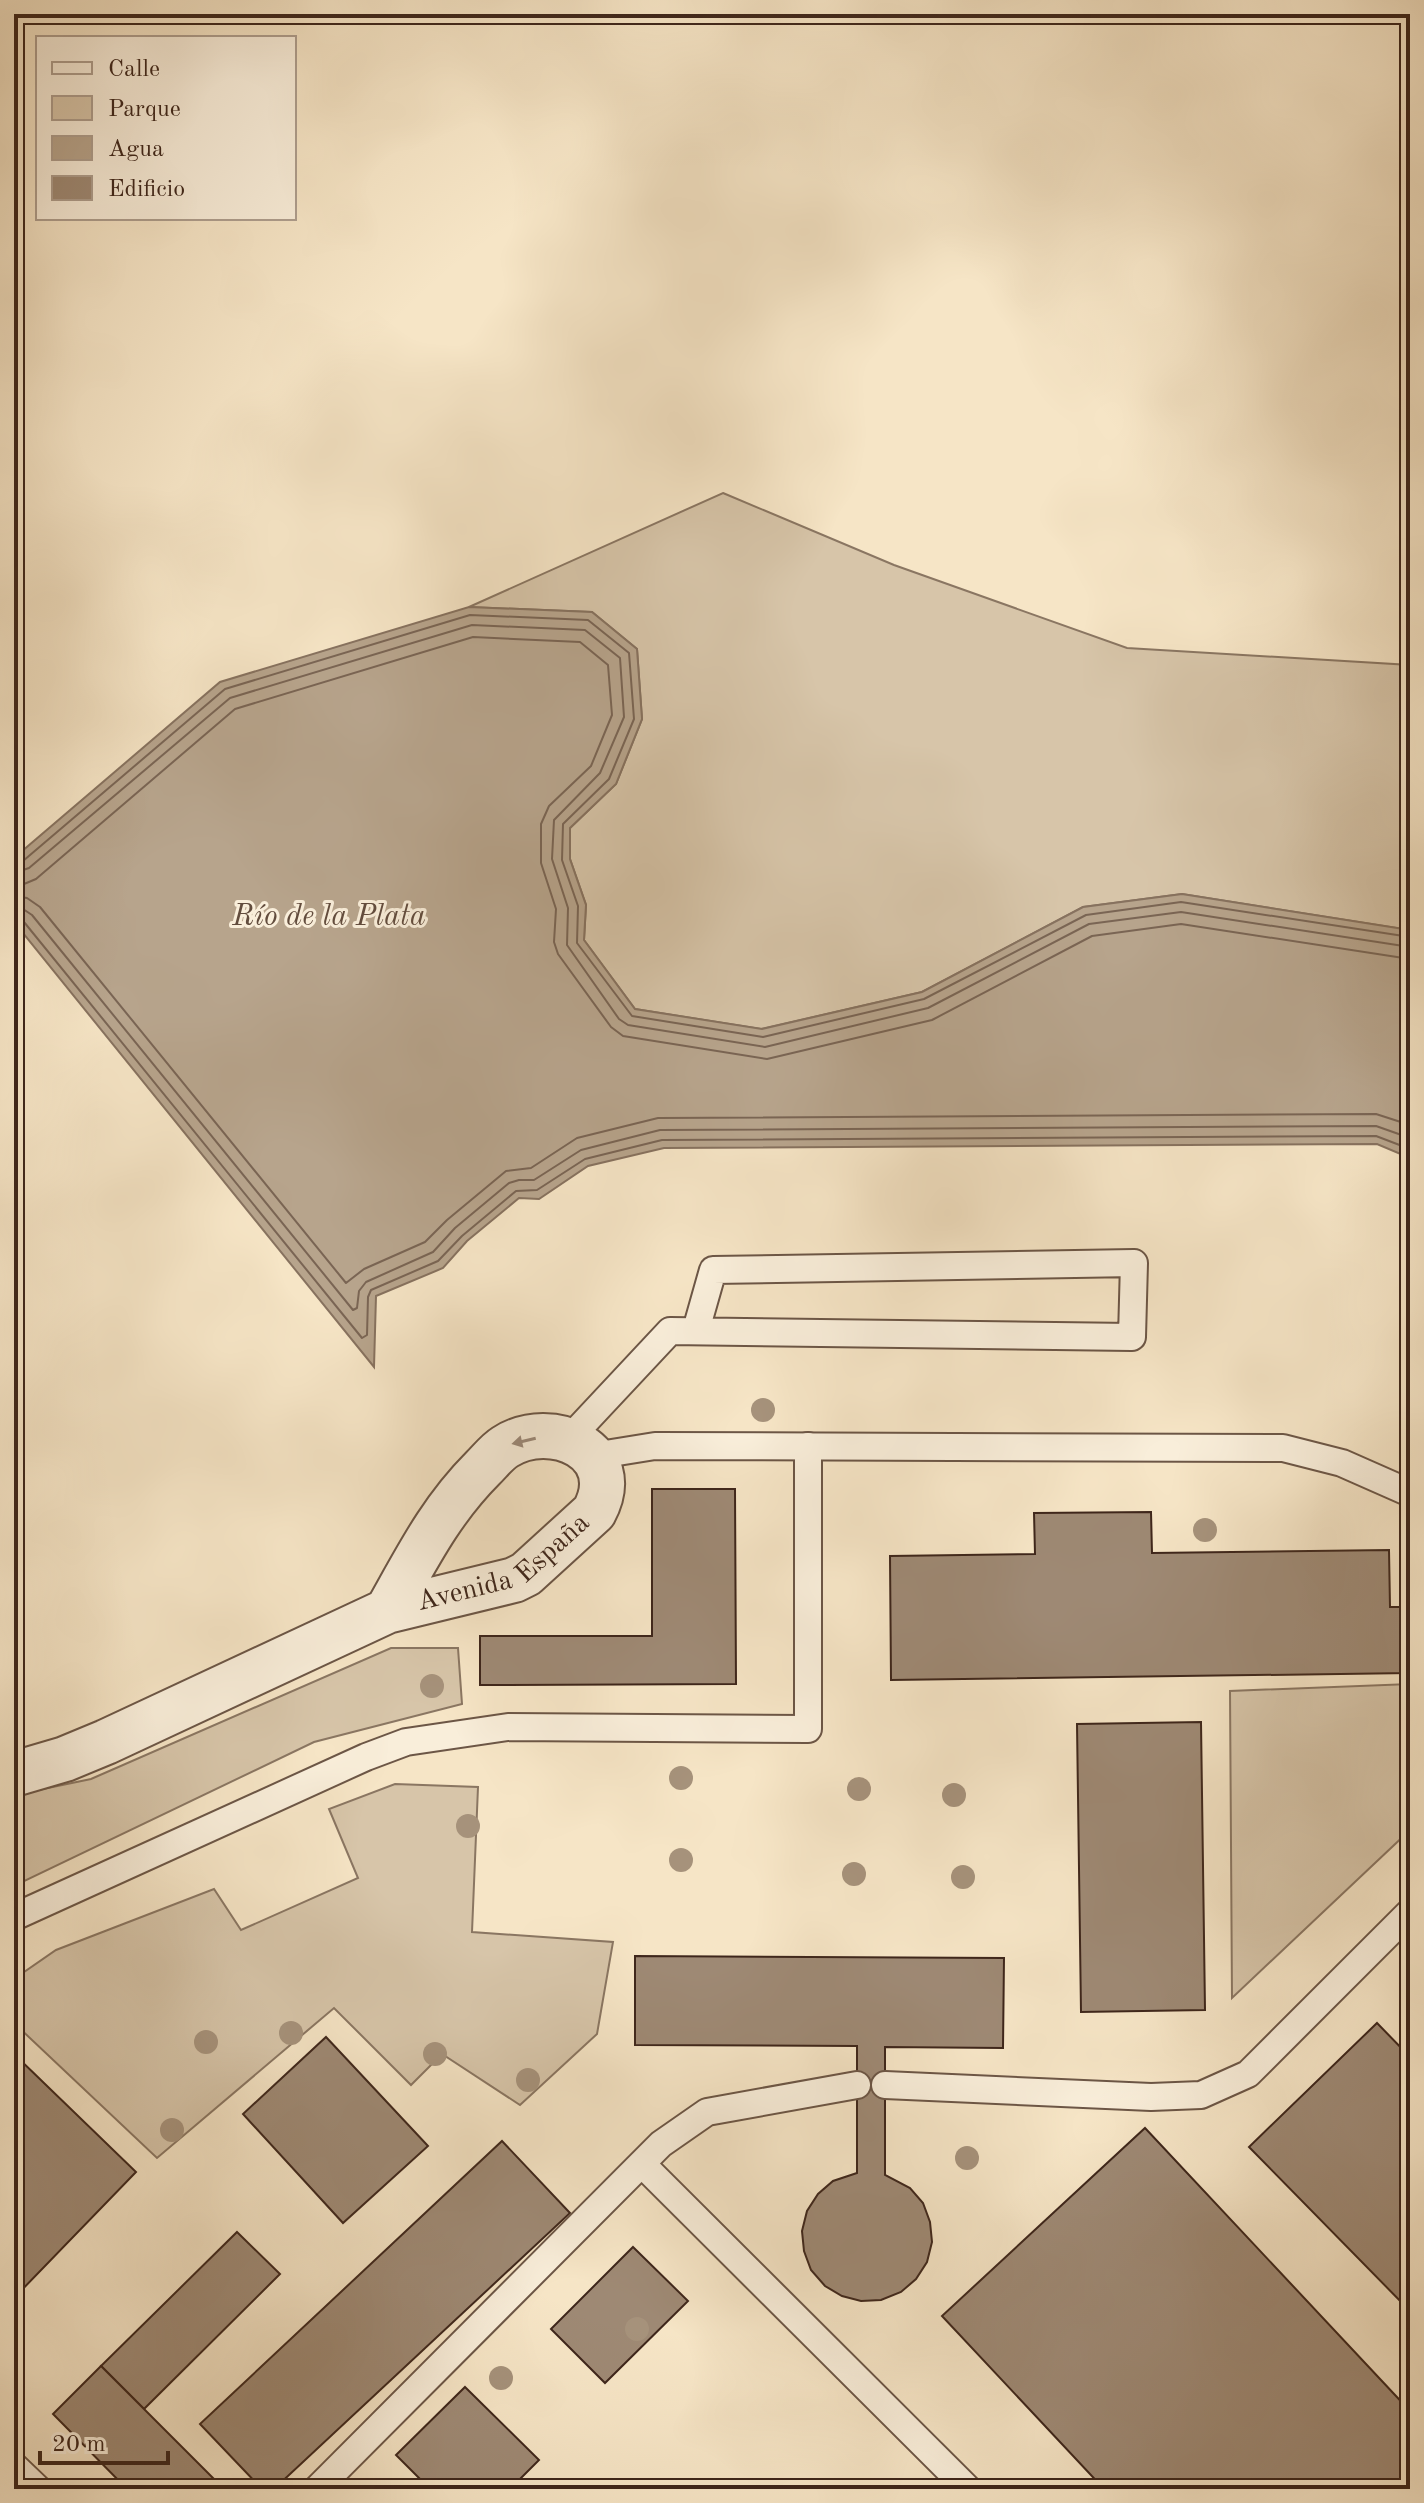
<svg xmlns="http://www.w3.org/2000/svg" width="1424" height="2503" font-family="'Old Standard TT',serif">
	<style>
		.green { fill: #d7c5a9; stroke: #8a7662; stroke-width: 2 }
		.water { fill: #b7a48c; stroke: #87725f; stroke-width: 2 }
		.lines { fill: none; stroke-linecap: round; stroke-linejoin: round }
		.shore { stroke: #7a6554; stroke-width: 2 }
		.building { fill: #9e8974; stroke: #3e261b; stroke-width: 2 }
		.service-casing { stroke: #6c5646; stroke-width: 30 }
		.tertiary-casing { stroke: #6c5646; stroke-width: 48 }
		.service { stroke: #f9eeda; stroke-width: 26 }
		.tertiary { stroke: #f9eeda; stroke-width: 44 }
		.tree { fill: #a6927b }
		.oneway { fill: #9c8a7a }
		.labels { text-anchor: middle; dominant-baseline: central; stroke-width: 6; stroke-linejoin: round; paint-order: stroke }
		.street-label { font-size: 28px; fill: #3e261b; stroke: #f9eeda }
		.water-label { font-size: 30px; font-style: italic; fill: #624c3d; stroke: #f9eeda }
	</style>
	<rect width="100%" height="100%" fill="#f6e5c6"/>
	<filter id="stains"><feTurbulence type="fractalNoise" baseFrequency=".0025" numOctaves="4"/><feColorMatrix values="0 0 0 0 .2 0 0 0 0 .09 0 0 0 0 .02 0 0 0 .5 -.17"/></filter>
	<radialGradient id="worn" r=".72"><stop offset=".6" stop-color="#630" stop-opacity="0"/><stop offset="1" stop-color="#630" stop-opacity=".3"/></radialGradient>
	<g class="green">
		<polygon points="723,493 894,565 1127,648 1410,665 1410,930 1182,894 1083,907 922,992 761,1029 635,1009 584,940 586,905 570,859 570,828 616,784 642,719 637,649 592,612 469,607"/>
		<polygon points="391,1648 458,1648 462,1704 314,1742 14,1886 14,1795 91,1779"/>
		<polygon points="1410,1684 1410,1830 1232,1998 1230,1691"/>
		<polygon points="395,1784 478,1787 472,1932 613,1942 597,2034 520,2105 442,2054 411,2085 334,2008 157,2158 14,2023 14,1979 56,1950 214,1889 241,1930 358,1878 329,1809"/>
	</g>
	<polygon class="water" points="469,607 592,612 637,649 642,719 616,784 570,828 570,859 586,905 584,940 635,1009 762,1029 922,992 1083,907 1182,894 1410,930 1410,1158 1377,1144 664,1148 588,1166 539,1199 519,1198 467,1241 443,1268 376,1296 374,1367 14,922 14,858 220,682"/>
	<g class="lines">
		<g class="shore">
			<polyline points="14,863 23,861 225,689 470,615 588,620 629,653 634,719 609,779 563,824 562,860 578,906 577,943 632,1016 763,1037 924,999 1086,915 1181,902 1410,937"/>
			<polyline points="14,873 29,868 230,698 472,625 585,630 620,658 624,717 600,773 554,820 552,859 568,908 567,945 619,1019 628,1025 765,1047 928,1008 1089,924 1181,912 1410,947"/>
			<polyline points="14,885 24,884 36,879 235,709 473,637 580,642 608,665 612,715 591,766 549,806 541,824 541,863 556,909 554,942 558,954 611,1027 623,1036 767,1059 932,1020 1092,936 1181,924 1410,959"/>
			<polyline points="14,896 27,898 40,907 346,1283 364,1269 425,1242 447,1220 506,1171 531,1168 577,1138 658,1118 1376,1114 1410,1125"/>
			<polyline points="14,908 23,909 32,915 353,1310 357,1308 359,1291 366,1282 433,1252 455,1228 509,1183 519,1180 534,1180 581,1150 660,1130 1376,1126 1410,1138"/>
			<polyline points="14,918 24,922 362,1338 367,1335 368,1297 371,1290 438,1261 462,1236 516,1191 537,1190 585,1159 662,1140 1376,1136 1410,1149"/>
		</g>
	</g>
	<g class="building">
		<polygon points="652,1489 735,1489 736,1684 480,1685 480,1636 652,1636"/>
		<polygon points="1151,1512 1152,1553 1389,1550 1390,1607 1410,1607 1410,1673 891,1680 890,1556 1035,1554 1034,1513"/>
		<polygon points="1201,1722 1205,2010 1081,2012 1077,1724"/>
		<polygon points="635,1956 1004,1958 1003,2048 885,2047 885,2175 910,2188 923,2203 930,2222 932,2242 927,2262 916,2279 901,2292 881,2300 861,2301 842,2296 825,2286 811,2270 804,2251 802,2231 807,2211 818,2194 833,2181 857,2173 857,2046 635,2045"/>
		<polygon points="1377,2023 1410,2057 1410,2311 1249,2147"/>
		<polygon points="326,2037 428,2146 343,2223 243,2114"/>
		<polygon points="14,2054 136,2172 14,2298"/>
		<polygon points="1145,2128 1410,2411 1410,2489 1104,2489 942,2316"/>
		<polygon points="502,2141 570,2213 274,2489 262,2489 200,2424"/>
		<polygon points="237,2232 280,2274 144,2409 101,2366"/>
		<polygon points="633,2247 688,2301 605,2383 551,2329"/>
		<polygon points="101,2366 224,2489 127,2489 53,2414"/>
		<polygon points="465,2387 539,2460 510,2489 430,2489 396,2455"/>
	</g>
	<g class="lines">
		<defs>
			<g id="service">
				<polyline points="568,1440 670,1331 1132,1337 1134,1263 713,1270 696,1330"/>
				<polyline points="593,1456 655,1446 1283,1448 1342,1463 1410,1493"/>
				<polyline points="14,1917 366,1757 406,1742 508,1727 808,1729 808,1446"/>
				<polyline points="885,2085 1151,2097 1201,2095 1248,2074 1410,1912"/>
				<polyline points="642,2164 968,2489"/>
				<polyline points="14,2466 38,2489"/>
				<polyline points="317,2489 661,2144 707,2112 857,2085"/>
			</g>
			<g id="tertiary">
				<path id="s1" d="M14,1774L65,1759L106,1742L387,1611L514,1580L526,1574L594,1512C627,1451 551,1417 505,1447C497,1452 490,1461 483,1468C440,1511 417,1558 387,1611"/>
			</g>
		</defs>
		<use href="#service" class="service-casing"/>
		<use href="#tertiary" class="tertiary-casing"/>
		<use href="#service" class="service"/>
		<use href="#tertiary" class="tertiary"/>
	</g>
	<g class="tree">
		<circle cx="763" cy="1410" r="12"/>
		<circle cx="1205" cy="1530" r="12"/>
		<circle cx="432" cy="1686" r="12"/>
		<circle cx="681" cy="1778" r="12"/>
		<circle cx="859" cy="1789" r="12"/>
		<circle cx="954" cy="1795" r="12"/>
		<circle cx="468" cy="1826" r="12"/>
		<circle cx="681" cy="1860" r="12"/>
		<circle cx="854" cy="1874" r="12"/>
		<circle cx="963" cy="1877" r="12"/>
		<circle cx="291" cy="2033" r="12"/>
		<circle cx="206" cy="2042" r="12"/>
		<circle cx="435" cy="2054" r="12"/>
		<circle cx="528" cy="2080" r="12"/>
		<circle cx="172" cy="2130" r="12"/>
		<circle cx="967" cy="2158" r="12"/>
		<circle cx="637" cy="2329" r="12"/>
		<circle cx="501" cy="2378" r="12"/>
	</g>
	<defs><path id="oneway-solid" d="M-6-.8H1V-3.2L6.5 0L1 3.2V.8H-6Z" transform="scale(2)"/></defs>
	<use class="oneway" href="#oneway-solid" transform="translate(524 1441) rotate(167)"/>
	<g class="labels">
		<g class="street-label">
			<text stroke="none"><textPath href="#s1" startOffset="536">Avenida España</textPath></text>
		</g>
		<g class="water-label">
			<text x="329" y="917">Río de la Plata</text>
		</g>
	</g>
	<rect width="1424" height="2503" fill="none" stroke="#f6e5c6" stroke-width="48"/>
	<rect x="16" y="16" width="1392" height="2471" fill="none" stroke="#3e261b" stroke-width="4"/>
	<rect x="24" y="24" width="1376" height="2455" fill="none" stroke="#3e261b" stroke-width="2"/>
	<rect x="36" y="36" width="260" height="184" fill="#f9eeda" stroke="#ae9e8e" stroke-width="2"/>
	<rect x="52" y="62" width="40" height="12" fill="#f9eeda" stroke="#ae9e8e" stroke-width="2"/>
	<text x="108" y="76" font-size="24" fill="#3e261b">Calle</text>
	<rect x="52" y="96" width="40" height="24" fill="#d7c5a9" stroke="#ae9e8e" stroke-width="2"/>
	<text x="108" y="116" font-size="24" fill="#3e261b">Parque</text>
	<rect x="52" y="136" width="40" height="24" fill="#b7a48c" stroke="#ae9e8e" stroke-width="2"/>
	<text x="108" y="156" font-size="24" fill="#3e261b">Agua</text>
	<rect x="52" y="176" width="40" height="24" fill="#9e8974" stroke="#ae9e8e" stroke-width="2"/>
	<text x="108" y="196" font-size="24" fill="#3e261b">Edificio</text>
	<path d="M40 2451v12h128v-12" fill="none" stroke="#3e261b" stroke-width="4"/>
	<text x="52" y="2451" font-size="24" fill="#3e261b" stroke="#f9eeda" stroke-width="6" paint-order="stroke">20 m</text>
	<rect width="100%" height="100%" filter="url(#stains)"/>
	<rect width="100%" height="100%" fill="url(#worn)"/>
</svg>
